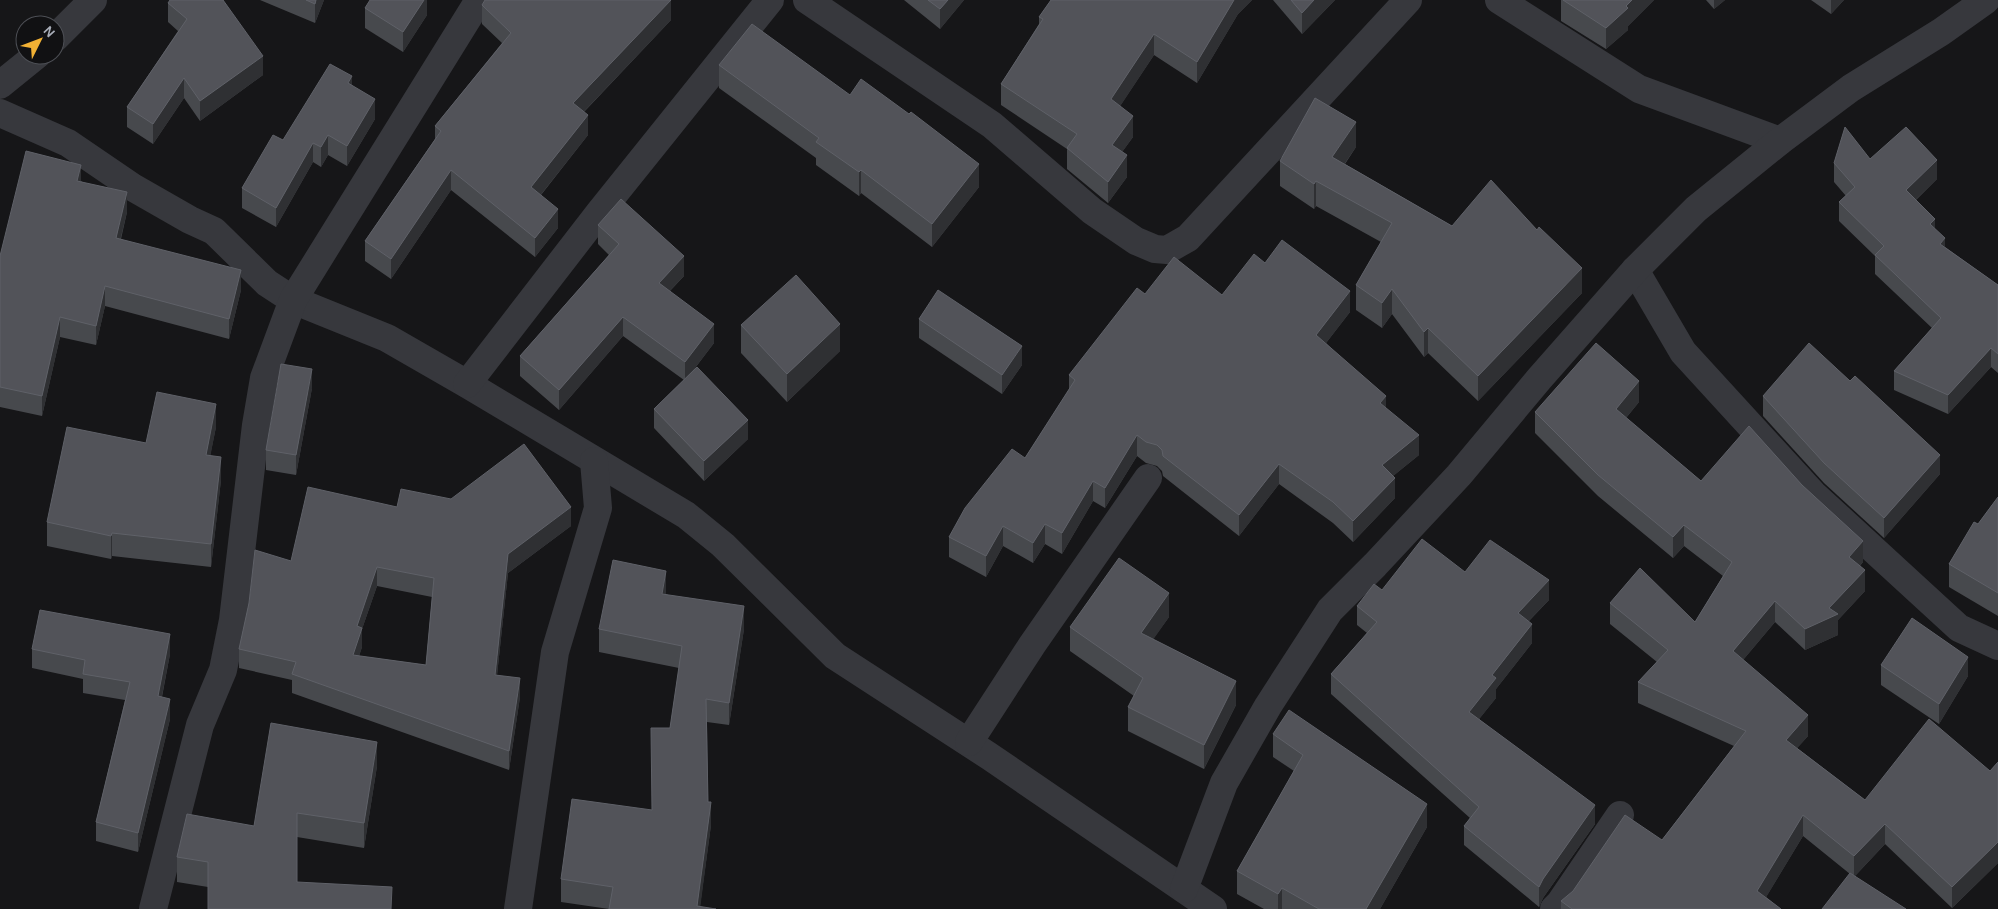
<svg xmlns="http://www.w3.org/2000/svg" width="1998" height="909" font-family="Karla,sans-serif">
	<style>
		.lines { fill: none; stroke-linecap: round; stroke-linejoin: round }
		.minor { stroke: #37383d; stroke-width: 28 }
		.wall { fill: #47494d; fill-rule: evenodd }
		.shaded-wall { fill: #2f3033 }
		.building { fill: #525359; stroke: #5f6168; fill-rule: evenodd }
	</style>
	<rect width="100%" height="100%" fill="#161618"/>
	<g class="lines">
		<g class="minor">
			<polyline points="807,0 992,125 1092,211 1136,241 1155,249 1167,250 1188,238 1408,0"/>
			<polyline points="1499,0 1639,89 1780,141"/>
			<polyline points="55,38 93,0"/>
			<polyline points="0,85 37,55"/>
			<polyline points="0,113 68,143 134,188 190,220 214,231 267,283 293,300 387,338 467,384 686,515 723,545 835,656 989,756 1213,909"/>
			<polyline points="1635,270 1683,352 1813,494 1959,628 1998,646"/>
			<polyline points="467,384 599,213 770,0"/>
			<polyline points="969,742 1032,645 1148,478"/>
			<polyline points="1184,889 1224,783 1268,706 1330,610 1375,565 1459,475 1539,379 1635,270 1696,209 1780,141 1851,88 1941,32 1986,0"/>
			<polyline points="153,909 200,725 223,670 233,620 256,425 264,378 293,300 479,0"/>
			<polyline points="518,909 555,652 598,508 594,461"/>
			<polyline points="1554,909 1560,903 1620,815"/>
		</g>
	</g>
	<g class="wall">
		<polygon points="169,0 223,0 263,75 200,121 184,98 153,144 127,127 127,107 178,31 168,22 168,3 170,1"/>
		<polygon points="260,0 324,0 315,23"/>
		<polygon points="427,0 427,15 403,52 365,28 365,8"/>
		<polygon points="904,0 964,0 940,29"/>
		<polygon points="1051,0 1252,0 1238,14 1197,83 1154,55 1120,106 1133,137 1122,152 1127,177 1108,203 1067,169 1067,149 1001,105 1001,84 1039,24 1039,17"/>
		<polygon points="1273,0 1335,0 1302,34"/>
		<polygon points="1561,0 1654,0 1628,26 1628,30 1606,49 1561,21"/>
		<polygon points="1706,0 1725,0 1714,9"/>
		<polygon points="1811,0 1844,0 1831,14"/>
		<polygon points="482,5 671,20 584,112 588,135 541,195 558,228 535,257 451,190 391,279 365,261 365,241 435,139 435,126 502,43 482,24"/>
		<polygon points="719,65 850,95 979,187 932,247 861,193 859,196 816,165 816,158 719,88"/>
		<polygon points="352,85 375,119 347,166 328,155 321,167 313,162 276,227 242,208 242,188 283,140"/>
		<polygon points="1356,147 1345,164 1452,226 1582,293 1478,401 1428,353 1424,357 1392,314 1382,328 1356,310 1356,285 1381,242 1316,206 1314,209 1280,186 1280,161"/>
		<polygon points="1870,159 1937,179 1916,200 1935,229 1945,247 1998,285 1998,373 1991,367 1948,414 1894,390 1894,371 1932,328 1875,274 1875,256 1839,221 1839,202 1846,196 1834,182 1834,163"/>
		<polygon points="81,181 127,212 121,239 241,290 229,339 105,306 96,345 60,337 42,416 0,407 0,256"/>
		<polygon points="598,225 684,276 670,291 714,343 692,372 748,439 704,481 654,428 654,409 684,380 623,336 559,410 520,376 520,356 609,255 598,244"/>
		<polygon points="1265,263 1350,312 1326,343 1386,408 1419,455 1393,476 1395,498 1353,542 1333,523 1279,484 1239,536 1163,476 1162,471 1157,466 1146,463 1137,456 1105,508 1093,501 1062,554 1045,544 1033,563 1003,546 986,577 949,557 949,537 1025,458 1069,390 1069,375 1145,294 1222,295"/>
		<polygon points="919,319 1022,365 1002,394 919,338"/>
		<polygon points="741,325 840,351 787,402 741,353"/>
		<polygon points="1850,381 1940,474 1884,538 1824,483 1763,416 1763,396"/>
		<polygon points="312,388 296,475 266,470 266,450"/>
		<polygon points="1639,402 1626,418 1701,481 1863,562 1860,566 1865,591 1838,620 1838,635 1805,650 1775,622 1743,660 1808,736 1797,748 1865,800 1990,771 1998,762 1998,863 1952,908 1885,844 1855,876 1850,874 1803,836 1766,897 1781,909 1561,909 1561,901 1662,840 1734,746 1638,703 1638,682 1657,662 1610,624 1610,603 1695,622 1723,576 1684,546 1673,558 1598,496 1535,433 1535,412"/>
		<polygon points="216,427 210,456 221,480 211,567 112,556 111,559 47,546 47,522 146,443"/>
		<polygon points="1998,497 1998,616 1949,587 1949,564"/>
		<path d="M397,507L571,526L508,573L497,675L520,697L509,770L292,693V680L239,668V649L249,603L291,561ZM377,586L432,597L426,665L359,656L362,647V629Z"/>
		<polygon points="1465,572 1549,600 1529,621 1532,643 1496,689 1496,698 1479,719 1595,824 1543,898 1539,907 1464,845 1464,826 1470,818 1331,694 1331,674 1367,633 1357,625 1357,606 1382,590"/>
		<polygon points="666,594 744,629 729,725 707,722 708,802 711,825 700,906 609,909 561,902 561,879 652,810 670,728 679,668 599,652 599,629"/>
		<polygon points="1169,617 1153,639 1236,705 1204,769 1128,731 1128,707 1134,696 1070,651 1070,627"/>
		<polygon points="32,649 170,654 162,697 170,719 138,852 96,841 96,822 125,700 83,693 83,679 32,668"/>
		<polygon points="1881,665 1968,676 1939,724 1881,685"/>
		<polygon points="1273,734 1427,827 1380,909 1264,909 1237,894 1237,871 1294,771 1273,757"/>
		<polygon points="377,766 364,848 297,837 297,882 392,909 208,887 177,882 177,857 254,826"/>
	</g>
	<g class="shaded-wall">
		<polygon points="316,0 324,0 315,23 315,4"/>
		<polygon points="424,0 427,0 427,15 403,52 403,32"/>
		<polygon points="671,0 671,20 573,123 573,103"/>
		<polygon points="948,0 964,0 940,29 940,9"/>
		<polygon points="1234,0 1252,0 1238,14 1197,83 1197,62"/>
		<polygon points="1314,0 1335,0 1302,34 1302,13"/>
		<polygon points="1632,0 1654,0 1628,26 1628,30 1606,49 1606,28"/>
		<polygon points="1714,0 1725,0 1714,9"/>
		<polygon points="1831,0 1844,0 1831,14"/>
		<polygon points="1154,34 1154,55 1111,120 1111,99"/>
		<polygon points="263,56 263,75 200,121 200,101"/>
		<polygon points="352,76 352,96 348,83"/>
		<polygon points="184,78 184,98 153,144 153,124"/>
		<polygon points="375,99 375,119 347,166 347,146"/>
		<polygon points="588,115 588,135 531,207 531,187"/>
		<polygon points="1133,116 1133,137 1112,166 1112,145"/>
		<polygon points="1356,122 1356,147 1332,182 1332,157"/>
		<polygon points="328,135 328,155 321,167 321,147"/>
		<polygon points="313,143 313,162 276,227 276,208"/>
		<polygon points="1127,155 1127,177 1108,203 1108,182"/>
		<polygon points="1937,160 1937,179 1906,209 1906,190"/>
		<polygon points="979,164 979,187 932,247 932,224"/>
		<polygon points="81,165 81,184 77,181"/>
		<polygon points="451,170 451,190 391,279 391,259"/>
		<polygon points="861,170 861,193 859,196 859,172"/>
		<polygon points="1316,181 1316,206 1314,209 1314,184"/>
		<polygon points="127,192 127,212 116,257 116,238"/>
		<polygon points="558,209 558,228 535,257 535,238"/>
		<polygon points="1935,219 1935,238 1930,224"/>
		<polygon points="1945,238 1945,257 1940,244"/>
		<polygon points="684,256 684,276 659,302 659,283"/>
		<polygon points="1582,268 1582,293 1478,401 1478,376"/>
		<polygon points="241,270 241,290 229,339 229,319"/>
		<polygon points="105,286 105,306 96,345 96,326"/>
		<polygon points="1392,289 1392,314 1382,328 1382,303"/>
		<polygon points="1350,291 1350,312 1316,356 1316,335"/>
		<polygon points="60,317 60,337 42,416 42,396"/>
		<polygon points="623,317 623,336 559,410 559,390"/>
		<polygon points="714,324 714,343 685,381 685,362"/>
		<polygon points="840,324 840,351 787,402 787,374"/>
		<polygon points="1428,328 1428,353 1424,357 1424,332"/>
		<polygon points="1022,346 1022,365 1002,394 1002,375"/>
		<polygon points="1991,348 1991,367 1948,414 1948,395"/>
		<polygon points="312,369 312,388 296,475 296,455"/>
		<polygon points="1639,381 1639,402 1616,430 1616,409"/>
		<polygon points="1386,396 1386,417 1380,403"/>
		<polygon points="216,404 216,427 206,478 206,455"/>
		<polygon points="748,420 748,439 704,481 704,461"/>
		<polygon points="1137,435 1137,456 1105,508 1105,488"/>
		<polygon points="1419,435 1419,455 1382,485 1382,465"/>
		<polygon points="1940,455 1940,474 1884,538 1884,518"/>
		<polygon points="221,457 221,480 211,567 211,544"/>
		<polygon points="1279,464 1279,484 1239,536 1239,515"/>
		<polygon points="1395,478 1395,498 1353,542 1353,521"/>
		<polygon points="1093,481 1093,501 1062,554 1062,533"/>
		<polygon points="571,507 571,526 508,573 495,694 495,675 508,554"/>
		<polygon points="1045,524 1045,544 1033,563 1033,543"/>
		<polygon points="1684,525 1684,546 1673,558 1673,537"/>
		<polygon points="1003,526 1003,546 986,577 986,556"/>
		<polygon points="112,533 112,556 111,559 111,536"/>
		<polygon points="1863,541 1863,562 1849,578 1849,557"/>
		<polygon points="377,567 377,586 362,629 362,647 353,674 353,655 357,626"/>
		<polygon points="1865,570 1865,591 1838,620 1838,635 1805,650 1805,629 1829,608"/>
		<polygon points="666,571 666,594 662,616 662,594"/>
		<polygon points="1549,580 1549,600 1518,632 1518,613"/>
		<polygon points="1169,593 1169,617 1141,657 1141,633"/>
		<polygon points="1775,601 1775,622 1733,672 1733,651"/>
		<polygon points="744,606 744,629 729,725 729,703"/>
		<polygon points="1532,624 1532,643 1496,689 1496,698 1469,732 1469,712 1492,675"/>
		<polygon points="170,634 170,654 158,716 158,696"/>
		<polygon points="1968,657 1968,676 1939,724 1939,704"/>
		<polygon points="520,678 520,697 509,770 509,751"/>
		<polygon points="1236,681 1236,705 1204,769 1204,745"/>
		<polygon points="170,699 170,719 138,852 138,833"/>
		<polygon points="1808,715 1808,736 1786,761 1786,740"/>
		<polygon points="377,742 377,766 364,848 364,823"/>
		<polygon points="711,802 711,825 700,909 697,906"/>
		<polygon points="1427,804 1427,827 1380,909 1366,909"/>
		<polygon points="1595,805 1595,824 1543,898 1539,907 1539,887 1543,879"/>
		<polygon points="1803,815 1803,836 1759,909 1757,891"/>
		<polygon points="1885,824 1885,844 1854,877 1854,856"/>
		<polygon points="1998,842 1998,863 1952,908 1952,887"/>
		<polygon points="1282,888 1282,909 1278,909 1278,894"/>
	</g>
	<g class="building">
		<polygon points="170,0 223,0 263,56 200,101 184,78 153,124 127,107 187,19 168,3"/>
		<polygon points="306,0 316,0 315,4"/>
		<polygon points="370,0 424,0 403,32 365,8"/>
		<polygon points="485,0 671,0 573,103 588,115 531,187 558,209 535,238 451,170 391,259 365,241 441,131 435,126 511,33 482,5"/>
		<polygon points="928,0 948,0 940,9"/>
		<polygon points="1051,0 1234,0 1197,62 1154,34 1111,99 1133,116 1112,145 1127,155 1108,182 1067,148 1077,134 1001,84 1043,19 1039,17"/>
		<polygon points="1291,0 1314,0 1302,13"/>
		<polygon points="1563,0 1632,0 1626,6 1628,8 1606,28"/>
		<polygon points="752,24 850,95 861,79 909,114 911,112 979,164 932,224 861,170 859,172 816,142 819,138 719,65"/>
		<polygon points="330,64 352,76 348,83 375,99 347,146 328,135 321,147 313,143 276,208 242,188 273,135 283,140"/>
		<polygon points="1315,98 1356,122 1332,157 1452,226 1491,180 1537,230 1539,227 1582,268 1478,376 1428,328 1424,332 1392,289 1382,303 1356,285 1392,223 1316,181 1314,184 1280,161"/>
		<polygon points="1845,127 1870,159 1906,127 1937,160 1906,190 1935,219 1930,224 1945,238 1940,244 1998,285 1998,354 1991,348 1948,395 1894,371 1941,318 1875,255 1884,246 1839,202 1855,187 1834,163"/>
		<polygon points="26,151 81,165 77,181 127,192 116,238 241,270 229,319 105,286 96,326 60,317 42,396 0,387 0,256"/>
		<polygon points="621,199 684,256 659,283 714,324 685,362 623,317 559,390 520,356 619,244 598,225"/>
		<polygon points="1282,240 1350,291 1316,335 1386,396 1380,403 1419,435 1382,465 1395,478 1353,521 1333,502 1279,464 1239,515 1163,456 1162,450 1157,445 1146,442 1137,435 1105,488 1093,481 1062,533 1045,524 1033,543 1003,526 986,556 949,537 965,508 1012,449 1025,458 1075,380 1069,375 1137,288 1145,294 1174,257 1222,295 1254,254 1265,263"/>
		<polygon points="796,275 840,324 787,374 741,325"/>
		<polygon points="938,290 1022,346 1002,375 919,319"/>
		<polygon points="1596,343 1639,381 1616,409 1701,481 1749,426 1802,485 1863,541 1849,557 1865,570 1829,608 1838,614 1805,629 1775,601 1733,651 1808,715 1786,740 1865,800 1929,719 1990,771 1998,762 1998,842 1952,887 1885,824 1854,856 1803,815 1757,891 1781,909 1572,909 1561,901 1573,891 1625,815 1662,840 1746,731 1638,682 1668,650 1610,603 1640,568 1695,622 1732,562 1684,525 1673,537 1598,475 1535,412"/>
		<polygon points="1809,343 1850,381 1855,376 1940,455 1884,518 1824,463 1763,396"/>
		<polygon points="281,364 312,369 296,455 266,450"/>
		<polygon points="697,367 748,420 704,461 654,409"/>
		<polygon points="157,392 216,404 206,455 221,457 211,544 112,533 111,536 47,522 67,427 146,443"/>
		<path d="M524,444L571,507L508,554L495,675L520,678L509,751L292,674L296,662L239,649L249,603L255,550L291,561L308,487L397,507L401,489L451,499ZM377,567L434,578L426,665L353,655L362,628L357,626Z"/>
		<polygon points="1998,497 1998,593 1949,564 1974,522 1978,524"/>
		<polygon points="1422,539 1465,572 1490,540 1549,580 1518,613 1532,624 1492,675 1496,678 1469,712 1595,805 1543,879 1539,887 1464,826 1479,807 1331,674 1377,622 1357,606 1374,584 1382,590"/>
		<polygon points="1119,558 1169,593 1141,633 1236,681 1204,745 1128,707 1143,678 1070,627"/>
		<polygon points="613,560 666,571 662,594 744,606 729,703 706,699 708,802 711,802 697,906 716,909 609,909 613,887 561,879 572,799 652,810 651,728 670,728 682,646 599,629"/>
		<polygon points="40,610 170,634 158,696 170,699 138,833 96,822 130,682 83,674 85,660 32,649"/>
		<polygon points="1912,618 1968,657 1939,704 1881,665"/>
		<polygon points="1289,710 1427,804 1366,909 1319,909 1282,888 1278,894 1237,871 1303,755 1273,734"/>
		<polygon points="271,723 377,742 364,823 297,813 297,882 392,887 391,909 208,909 208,862 177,857 187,814 254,826"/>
		<polygon points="1850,873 1906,909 1822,909"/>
	</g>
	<g transform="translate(40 40) rotate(48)"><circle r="24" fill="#111113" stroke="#4d4f55"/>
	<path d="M0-4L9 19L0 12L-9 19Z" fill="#f2b134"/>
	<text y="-8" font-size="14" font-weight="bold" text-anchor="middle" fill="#a8adb8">N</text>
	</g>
</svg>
